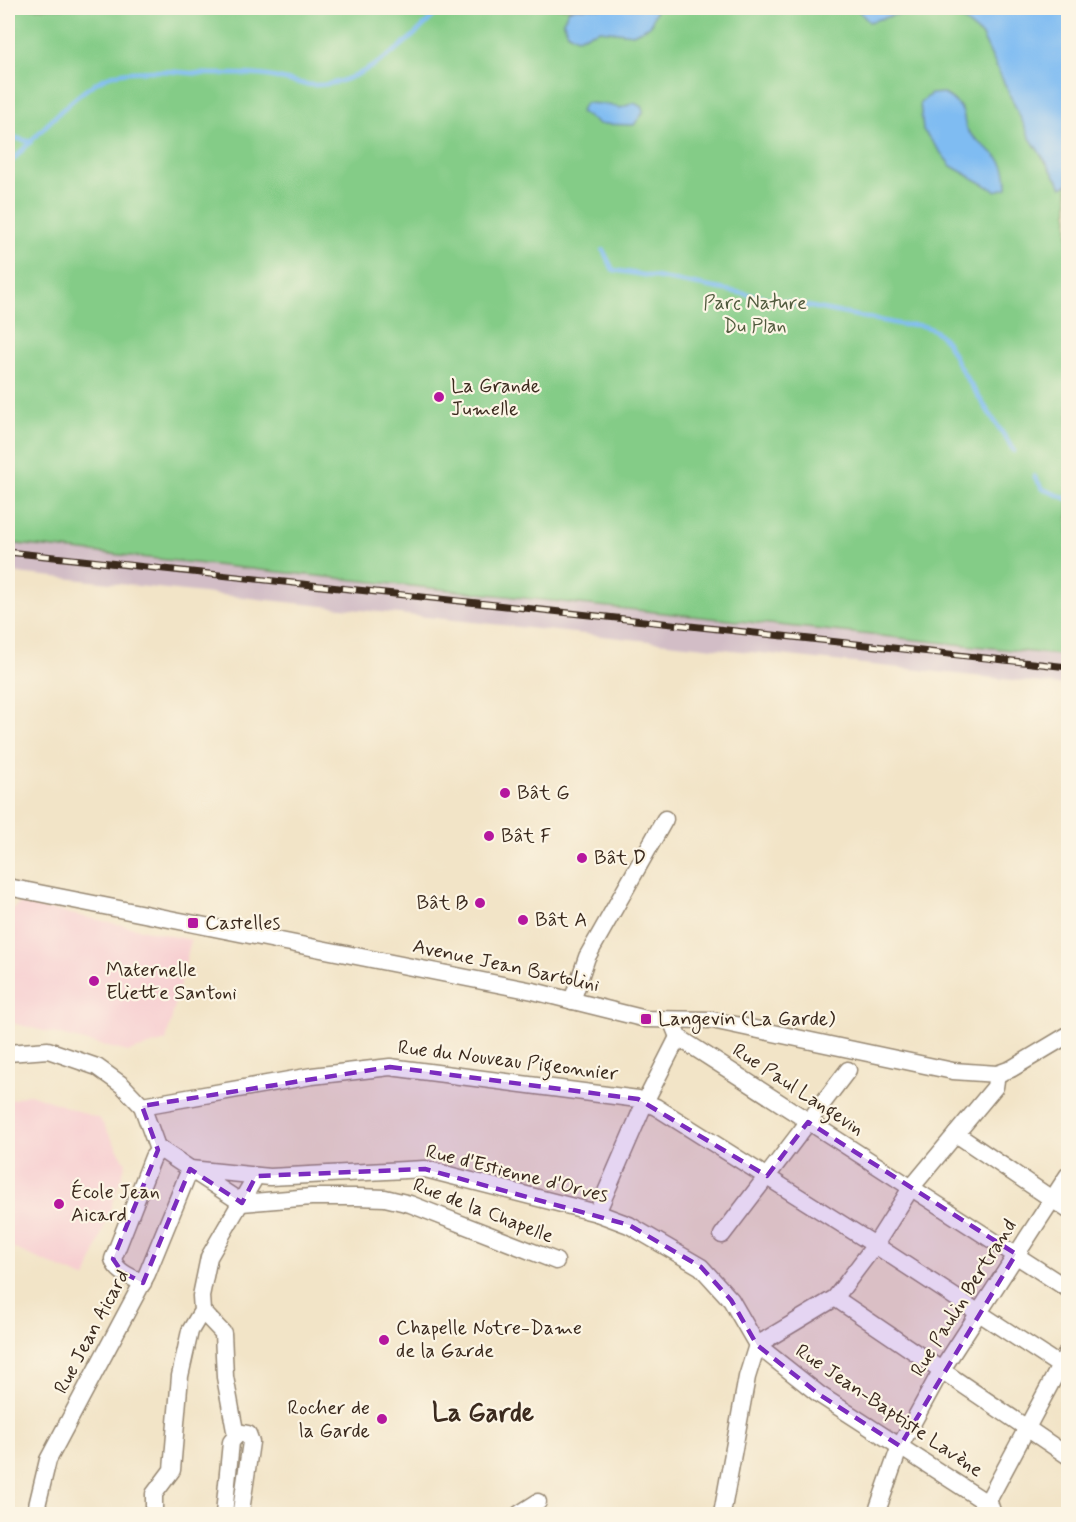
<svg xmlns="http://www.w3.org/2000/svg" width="1076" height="1522" font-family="Mynerve,sans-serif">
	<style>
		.built { fill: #f7cfd1 }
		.industrial { fill: #d2bdc6 }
		.green { fill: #84cc87; stroke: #607b52; stroke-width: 1.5 }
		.water { fill: #7fbcf2; stroke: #5d7388; stroke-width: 1.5 }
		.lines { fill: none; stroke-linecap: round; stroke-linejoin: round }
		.stream { stroke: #7fbcf2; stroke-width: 4.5 }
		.street-casing { stroke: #968772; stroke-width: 19 }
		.street { stroke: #fff; stroke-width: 16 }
		.rail-casing { stroke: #3b2a1e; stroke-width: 7 }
		.rail { stroke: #fcf5e5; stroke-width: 4.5; stroke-dasharray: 14; stroke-linecap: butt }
		.marked { fill: #7b2cbf; fill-opacity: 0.2; stroke: #7b2cbf; stroke-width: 4.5; stroke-dasharray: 12 8; stroke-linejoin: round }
		.poi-dot { fill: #b5179e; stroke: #fcf5e5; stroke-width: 2 }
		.labels { text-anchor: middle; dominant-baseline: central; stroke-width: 4.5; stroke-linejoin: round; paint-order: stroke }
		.park-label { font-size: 20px; fill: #515b3e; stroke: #fcf5e5 }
		.poi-label { font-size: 20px; fill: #3b2a1e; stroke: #fcf5e5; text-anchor: start }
		.street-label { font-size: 20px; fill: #3b2a1e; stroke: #fcf5e5 }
		.district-label { font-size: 26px; font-weight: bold; fill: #3b2a1e; stroke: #fcf5e5 }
	</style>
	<rect width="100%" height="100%" fill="#fcf5e5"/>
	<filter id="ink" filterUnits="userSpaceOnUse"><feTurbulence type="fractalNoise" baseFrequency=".0167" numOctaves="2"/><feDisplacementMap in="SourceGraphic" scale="12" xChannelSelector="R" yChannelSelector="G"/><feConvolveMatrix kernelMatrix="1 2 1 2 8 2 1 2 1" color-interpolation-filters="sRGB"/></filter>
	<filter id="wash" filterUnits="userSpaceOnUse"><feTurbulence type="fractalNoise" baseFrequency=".008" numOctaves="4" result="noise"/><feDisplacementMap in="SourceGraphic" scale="24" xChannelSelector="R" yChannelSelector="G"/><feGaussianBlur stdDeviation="1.35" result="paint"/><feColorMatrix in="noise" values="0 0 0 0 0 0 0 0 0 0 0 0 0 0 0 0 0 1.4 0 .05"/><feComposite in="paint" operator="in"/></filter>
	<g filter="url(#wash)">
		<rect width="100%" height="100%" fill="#f2e4c7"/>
		<g class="built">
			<polygon points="20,903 191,940 166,1041 128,1052 8,1022 8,913"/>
			<polygon points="30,1094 100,1119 126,1163 86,1279 8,1246 8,1101"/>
		</g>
		<polygon class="industrial" points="8,543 1068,656 1068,686 8,572"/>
		<polygon class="green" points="8,8 1068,8 1068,656 8,543"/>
		<g class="water">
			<polygon points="576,8 653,8 656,10 650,26 633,34 600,30 577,38 568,33 563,21 569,10"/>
			<polygon points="856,8 921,8 869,22"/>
			<polygon points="948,8 1068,8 1068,184 1062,187 1030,138 982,36"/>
			<path d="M943,93C951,98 960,104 963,113C965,119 964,126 968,131C987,154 1008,152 1007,188L996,191L951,166L923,130L920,103L931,94Z"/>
			<polygon points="585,103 604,104 620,108 634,103 643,107 643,113 634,125 599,124 580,112"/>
		</g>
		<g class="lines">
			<g class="stream">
				<polyline points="8,136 31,142"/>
				<path d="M8,165C34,139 77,88 110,76C128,69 171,71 191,73C214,75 237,73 259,75C277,76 295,84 313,85C359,87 412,40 441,8"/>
				<path d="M603,250L613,270C710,285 807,307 904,325C916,324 926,325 935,331C949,340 953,356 961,369C978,397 997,424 1014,451"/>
				<polyline points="1034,476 1043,489 1068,499"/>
			</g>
		</g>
	</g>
	<g filter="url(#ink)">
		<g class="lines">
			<defs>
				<g id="street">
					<polyline points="8,887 533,991 646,1019 712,1020 953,1071 997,1074 1011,1069 1068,1035"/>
					<polyline points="572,1001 587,957 665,819"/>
					<polyline points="671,1020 678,1037 1068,1289"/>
					<polyline points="8,1053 48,1050 97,1067 122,1085 142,1106 157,1147 190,1169 270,1177 425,1169 597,1213 629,1225 701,1267 731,1300 757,1345 820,1395 990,1505 993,1514"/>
					<polyline points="142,1106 312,1076 390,1067 638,1099 656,1107 875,1245 1068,1371"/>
					<polyline points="956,1134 1068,1210"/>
					<polyline points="597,1213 645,1102 678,1037"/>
					<polyline points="722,1235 848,1070"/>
					<path d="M143,1283C131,1277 116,1272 113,1259L153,1157L160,1149"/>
					<polyline points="835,1298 1068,1456"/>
					<polyline points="202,1311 223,1333 225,1377 236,1436 231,1442 224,1514"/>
					<polyline points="757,1345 835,1298 875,1245 911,1188 995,1087 997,1074"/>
					<polyline points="236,1436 238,1432 248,1434 251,1442 241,1511 244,1514"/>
					<polyline points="35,1514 48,1460 147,1274 190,1169 242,1203 311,1197 357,1197 385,1198 410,1204 556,1261"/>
					<polyline points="154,1514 154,1494 172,1470 180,1376 190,1331 202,1311 201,1296 209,1257 256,1176"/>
					<polyline points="519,1514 538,1502"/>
					<polyline points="722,1514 747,1377 757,1345"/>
					<polyline points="876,1514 900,1446 941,1371 1068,1175"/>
					<polyline points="981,1514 1068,1351"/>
				</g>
			</defs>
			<use href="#street" class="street-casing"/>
			<use href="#street" class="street"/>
			<defs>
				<polyline id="rail" points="8,552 1068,667"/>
			</defs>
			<use href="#rail" class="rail-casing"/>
			<use href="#rail" class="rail"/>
		</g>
	</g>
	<path class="marked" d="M390,1067L638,1099L767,1176L808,1122L1016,1254L900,1446L820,1395L757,1345L731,1300L701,1267L629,1225L425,1169L256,1176L242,1203L190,1169L143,1283L122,1272L113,1259L158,1150L142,1106Z"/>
	<g class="poi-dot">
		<circle cx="439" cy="397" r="6"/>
		<circle cx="505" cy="793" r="6"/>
		<circle cx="489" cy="836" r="6"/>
		<circle cx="582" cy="858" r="6"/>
		<circle cx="480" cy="903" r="6"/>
		<circle cx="523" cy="920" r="6"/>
		<rect x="187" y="917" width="12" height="12" rx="3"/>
		<circle cx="94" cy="981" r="6"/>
		<rect x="640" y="1013" width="12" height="12" rx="3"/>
		<circle cx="59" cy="1204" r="6"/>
		<circle cx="384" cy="1340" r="6"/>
		<circle cx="382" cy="1419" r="6"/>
	</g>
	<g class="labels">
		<g class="park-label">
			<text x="755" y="303">Parc Nature<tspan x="755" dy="23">Du Plan</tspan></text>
		</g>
		<g class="poi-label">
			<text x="451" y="386">La Grande<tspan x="451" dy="23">Jumelle</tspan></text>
			<text x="517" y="793">Bât G</text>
			<text x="501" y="836">Bât F</text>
			<text x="594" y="858">Bât D</text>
			<text x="468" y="903" text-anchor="end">Bât B</text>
			<text x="535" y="920">Bât A</text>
			<text x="205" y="923">Castelles</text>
			<text x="106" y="970">Maternelle<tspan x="106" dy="23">Eliette Santoni</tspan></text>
			<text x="658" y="1019">Langevin (La Garde)</text>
			<text x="71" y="1192">École Jean<tspan x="71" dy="23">Aicard</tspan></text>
			<text x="396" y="1328">Chapelle Notre-Dame<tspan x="396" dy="23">de la Garde</tspan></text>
			<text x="370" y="1408" text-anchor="end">Rocher de<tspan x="370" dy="23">la Garde</tspan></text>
		</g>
		<g class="street-label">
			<text transform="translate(506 966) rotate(12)">Avenue Jean Bartolini</text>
			<text transform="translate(508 1061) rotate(7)">Rue du Nouveau Pigeonnier</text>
			<text transform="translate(798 1090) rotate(33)">Rue Paul Langevin</text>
			<text transform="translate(517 1174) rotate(14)">Rue d'Estienne d'Orves</text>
			<text transform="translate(483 1211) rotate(21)">Rue de la Chapelle</text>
			<text transform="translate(964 1298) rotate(-58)">Rue Paulin Bertrand</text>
			<text transform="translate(92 1332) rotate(-62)">Rue Jean Aicard</text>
			<text transform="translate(889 1411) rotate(34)">Rue Jean-Baptiste Lavène</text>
		</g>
		<g class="district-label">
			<text x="483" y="1414">La Garde</text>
		</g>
	</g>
	<rect width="1076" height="1522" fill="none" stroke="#fcf5e5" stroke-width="30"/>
</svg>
